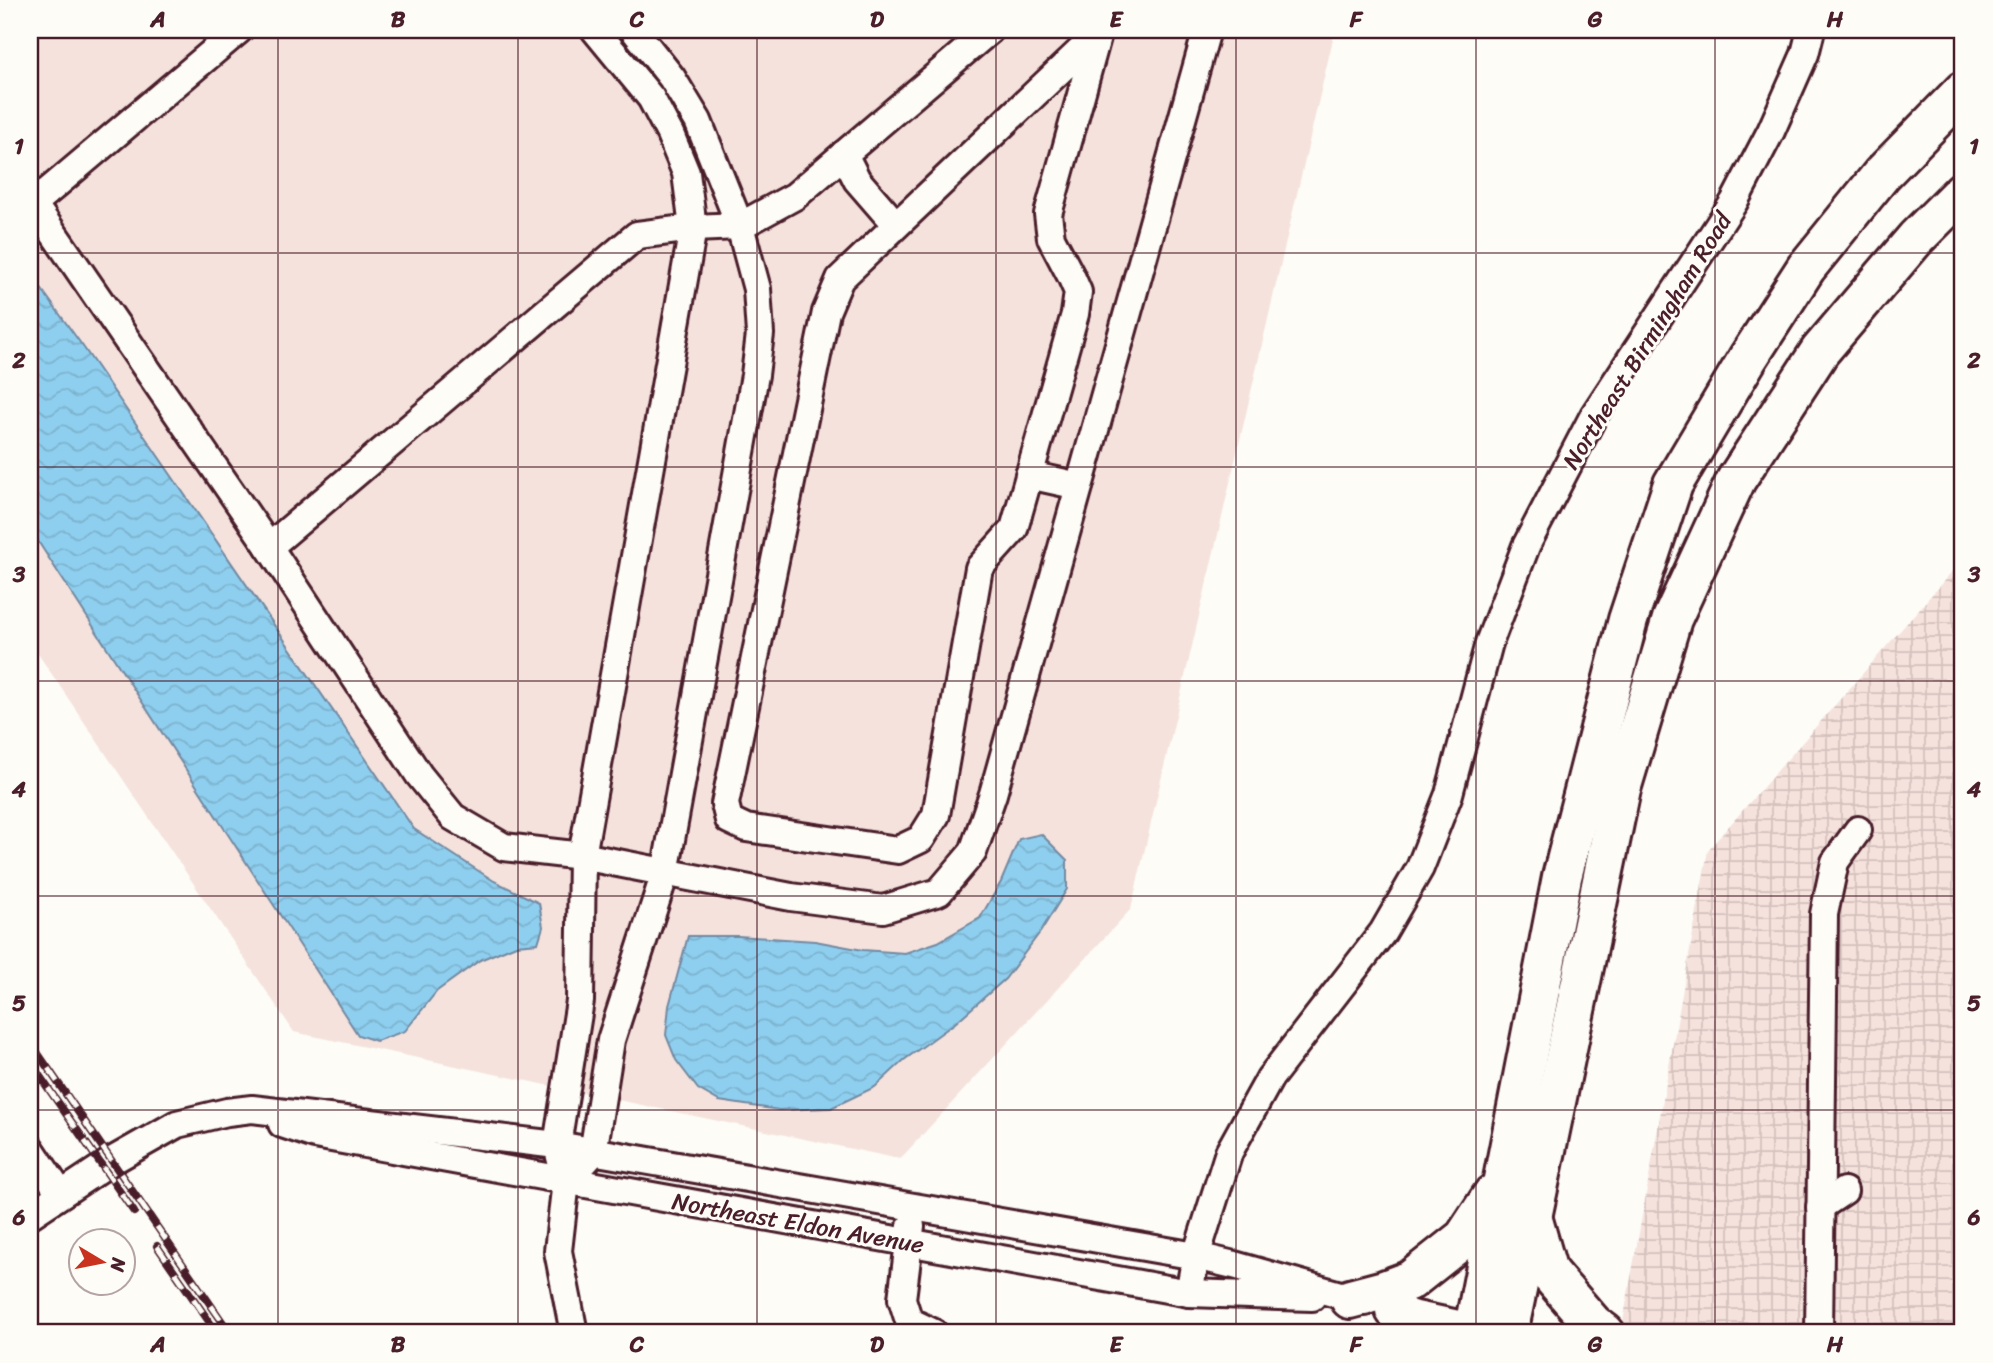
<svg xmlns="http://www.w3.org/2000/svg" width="1993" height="1363" font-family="Sriracha,sans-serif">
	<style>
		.built { fill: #f5e2dc }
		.industrial { fill: url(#industrial-grid) }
		.water { fill: url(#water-waves); stroke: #7389a1; stroke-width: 2 }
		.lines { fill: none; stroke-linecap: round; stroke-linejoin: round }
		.minor-casing { stroke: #4a1f2b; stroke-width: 32 }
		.highway-casing { stroke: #4a1f2b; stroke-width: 44 }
		.minor { stroke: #fdfcf7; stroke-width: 26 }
		.highway { stroke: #fdfcf7; stroke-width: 38 }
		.rail-casing { stroke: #4a1f2b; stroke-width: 8 }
		.rail { stroke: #fdfcf7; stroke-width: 5; stroke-dasharray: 16; stroke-linecap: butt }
		.grid { fill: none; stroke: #4a1f2b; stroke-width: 2; stroke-opacity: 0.55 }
		.labels { text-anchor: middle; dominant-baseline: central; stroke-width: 6; stroke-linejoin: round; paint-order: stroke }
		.street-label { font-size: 24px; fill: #4a1f2b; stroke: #fdfcf7 }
		.neatline { fill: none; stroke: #4a1f2b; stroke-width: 2.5 }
		.grid-label { font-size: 23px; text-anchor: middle; font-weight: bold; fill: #4a1f2b }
	</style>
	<defs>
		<pattern id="industrial-grid" width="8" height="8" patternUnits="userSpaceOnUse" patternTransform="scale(1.75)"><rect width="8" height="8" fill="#f5e2dc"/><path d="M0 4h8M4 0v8" fill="none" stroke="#d4c1bd"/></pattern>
		<pattern id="water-waves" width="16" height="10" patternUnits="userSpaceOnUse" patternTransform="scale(1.75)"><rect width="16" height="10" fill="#8ecfef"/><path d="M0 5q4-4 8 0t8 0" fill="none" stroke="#7cb1cd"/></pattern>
	</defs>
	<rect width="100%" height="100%" fill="#fdfcf7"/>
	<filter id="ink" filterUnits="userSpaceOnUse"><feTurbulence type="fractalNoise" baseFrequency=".0143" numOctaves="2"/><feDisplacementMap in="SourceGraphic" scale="14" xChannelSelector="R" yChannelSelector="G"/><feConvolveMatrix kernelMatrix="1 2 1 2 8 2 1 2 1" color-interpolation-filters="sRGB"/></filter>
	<g filter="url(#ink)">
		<polygon class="built" points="30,30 1335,30 1131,909 900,1159 294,1032 30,642"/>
		<polygon class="industrial" points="1963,559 1963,1333 1621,1333 1708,850"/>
		<g class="water">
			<polygon points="30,273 84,348 414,829 494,881 539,903 543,927 538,943 516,945 480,960 437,991 405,1031 376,1041 358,1035 30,529"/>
			<polygon points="1041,834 1067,860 1067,889 1041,931 1005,979 955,1023 904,1060 875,1087 831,1108 779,1110 719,1101 698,1089 676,1060 666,1035 669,1006 688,936 738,936 815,941 863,950 905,953 938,942 980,918 1001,882 1019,839"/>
		</g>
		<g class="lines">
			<defs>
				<g id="minor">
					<polyline points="1097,35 840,279 826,312 725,804 729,820 746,828 898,850 921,839 936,815 979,568 1014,529 1075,314 1078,292 1071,276 1051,238 1048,214 1099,30"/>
					<polyline points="844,154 857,180 896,225"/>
					<polyline points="30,199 269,547 419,775 453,817 504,847 582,856 791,897 883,909 939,892 973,852 993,794 1207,30"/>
					<polyline points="33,204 239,30"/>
					<polyline points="1029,475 1079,486"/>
					<polyline points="269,547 637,235 693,228 740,226 795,196 990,30"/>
					<polyline points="282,1124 315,1135 1189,1293 1312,1297"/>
					<polyline points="30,1148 60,1193"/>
					<polyline points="582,1165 593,1153 611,1040 665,873 755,375 760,334 757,289 740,226 698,121 672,78 634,30"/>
					<polyline points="1820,1207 1844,1191"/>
					<polyline points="30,1215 110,1162 177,1124 227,1112 252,1109 557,1145 1196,1256 1234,1265 1365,1302"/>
					<polyline points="911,1226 902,1299 909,1321 934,1333"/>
					<polyline points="1189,1293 1196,1256 1229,1152 1270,1078 1383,932 1420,868 1449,794 1489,643 1526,546 1594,415 1734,202 1771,131 1805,54 1811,30"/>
					<polyline points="1402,1312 1491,1331"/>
					<polyline points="574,1333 558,1251 566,1181 557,1145 580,1001 582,856 693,228 686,173 670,134 651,98 595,30"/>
					<polyline points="1819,1333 1824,914 1835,862 1858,830"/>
				</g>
				<g id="highway">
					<polyline points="1533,1220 1548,1272 1593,1324 1605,1333"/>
					<polyline points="1350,1299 1384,1290 1411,1280 1464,1238 1493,1194"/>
					<polyline points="1395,1310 1422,1333"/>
					<polyline points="1473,1333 1562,877 1628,620 1673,484 1748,358 1806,268 1882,174 1963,91"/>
					<polyline points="1508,1333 1621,789 1672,619 1736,480 1820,351 1916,238 1963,191"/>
				</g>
			</defs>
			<use href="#minor" class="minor-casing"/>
			<use href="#highway" class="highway-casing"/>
			<use href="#minor" class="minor"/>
			<use href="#highway" class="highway"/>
			<defs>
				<g id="rail">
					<polyline points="30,1042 230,1333"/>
					<polyline points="30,1062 134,1212"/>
					<polyline points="157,1246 217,1333"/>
				</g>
			</defs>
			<use href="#rail" class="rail-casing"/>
			<use href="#rail" class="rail"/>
		</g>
	</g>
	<path class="grid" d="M278,30V1333M518,30V1333M757,30V1333M996,30V1333M1236,30V1333M1476,30V1333M1715,30V1333M30,253H1963M30,467H1963M30,681H1963M30,896H1963M30,1110H1963"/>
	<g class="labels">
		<g class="street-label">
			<text transform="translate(1647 341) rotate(-58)">Northeast Birmingham Road</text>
			<text transform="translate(798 1223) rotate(10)">Northeast Eldon Avenue</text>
		</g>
	</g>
	<rect width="1993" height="1363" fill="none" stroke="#fdfcf7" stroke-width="77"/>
	<g transform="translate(102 1262) rotate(100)"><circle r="33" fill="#fdfcf7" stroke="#b5a4a5" stroke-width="2"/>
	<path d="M0-5L12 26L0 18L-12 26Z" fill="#c8321e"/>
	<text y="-10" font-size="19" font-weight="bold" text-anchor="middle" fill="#4a1f2b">N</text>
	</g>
	<rect x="38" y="38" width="1916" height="1286" class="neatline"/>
	<g class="grid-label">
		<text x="158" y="27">A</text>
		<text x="398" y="27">B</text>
		<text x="637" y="27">C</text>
		<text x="877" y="27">D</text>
		<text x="1116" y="27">E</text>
		<text x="1356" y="27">F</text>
		<text x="1595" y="27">G</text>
		<text x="1835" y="27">H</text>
		<text x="19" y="154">1</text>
		<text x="1974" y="154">1</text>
		<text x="19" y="368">2</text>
		<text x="1974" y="368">2</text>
		<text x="19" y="582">3</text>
		<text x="1974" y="582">3</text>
		<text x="19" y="797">4</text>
		<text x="1974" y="797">4</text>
		<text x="19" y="1011">5</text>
		<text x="1974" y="1011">5</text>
		<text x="19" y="1225">6</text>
		<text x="1974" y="1225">6</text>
		<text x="158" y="1352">A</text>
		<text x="398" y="1352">B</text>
		<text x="637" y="1352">C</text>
		<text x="877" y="1352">D</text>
		<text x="1116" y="1352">E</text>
		<text x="1356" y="1352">F</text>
		<text x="1595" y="1352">G</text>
		<text x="1835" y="1352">H</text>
	</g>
</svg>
